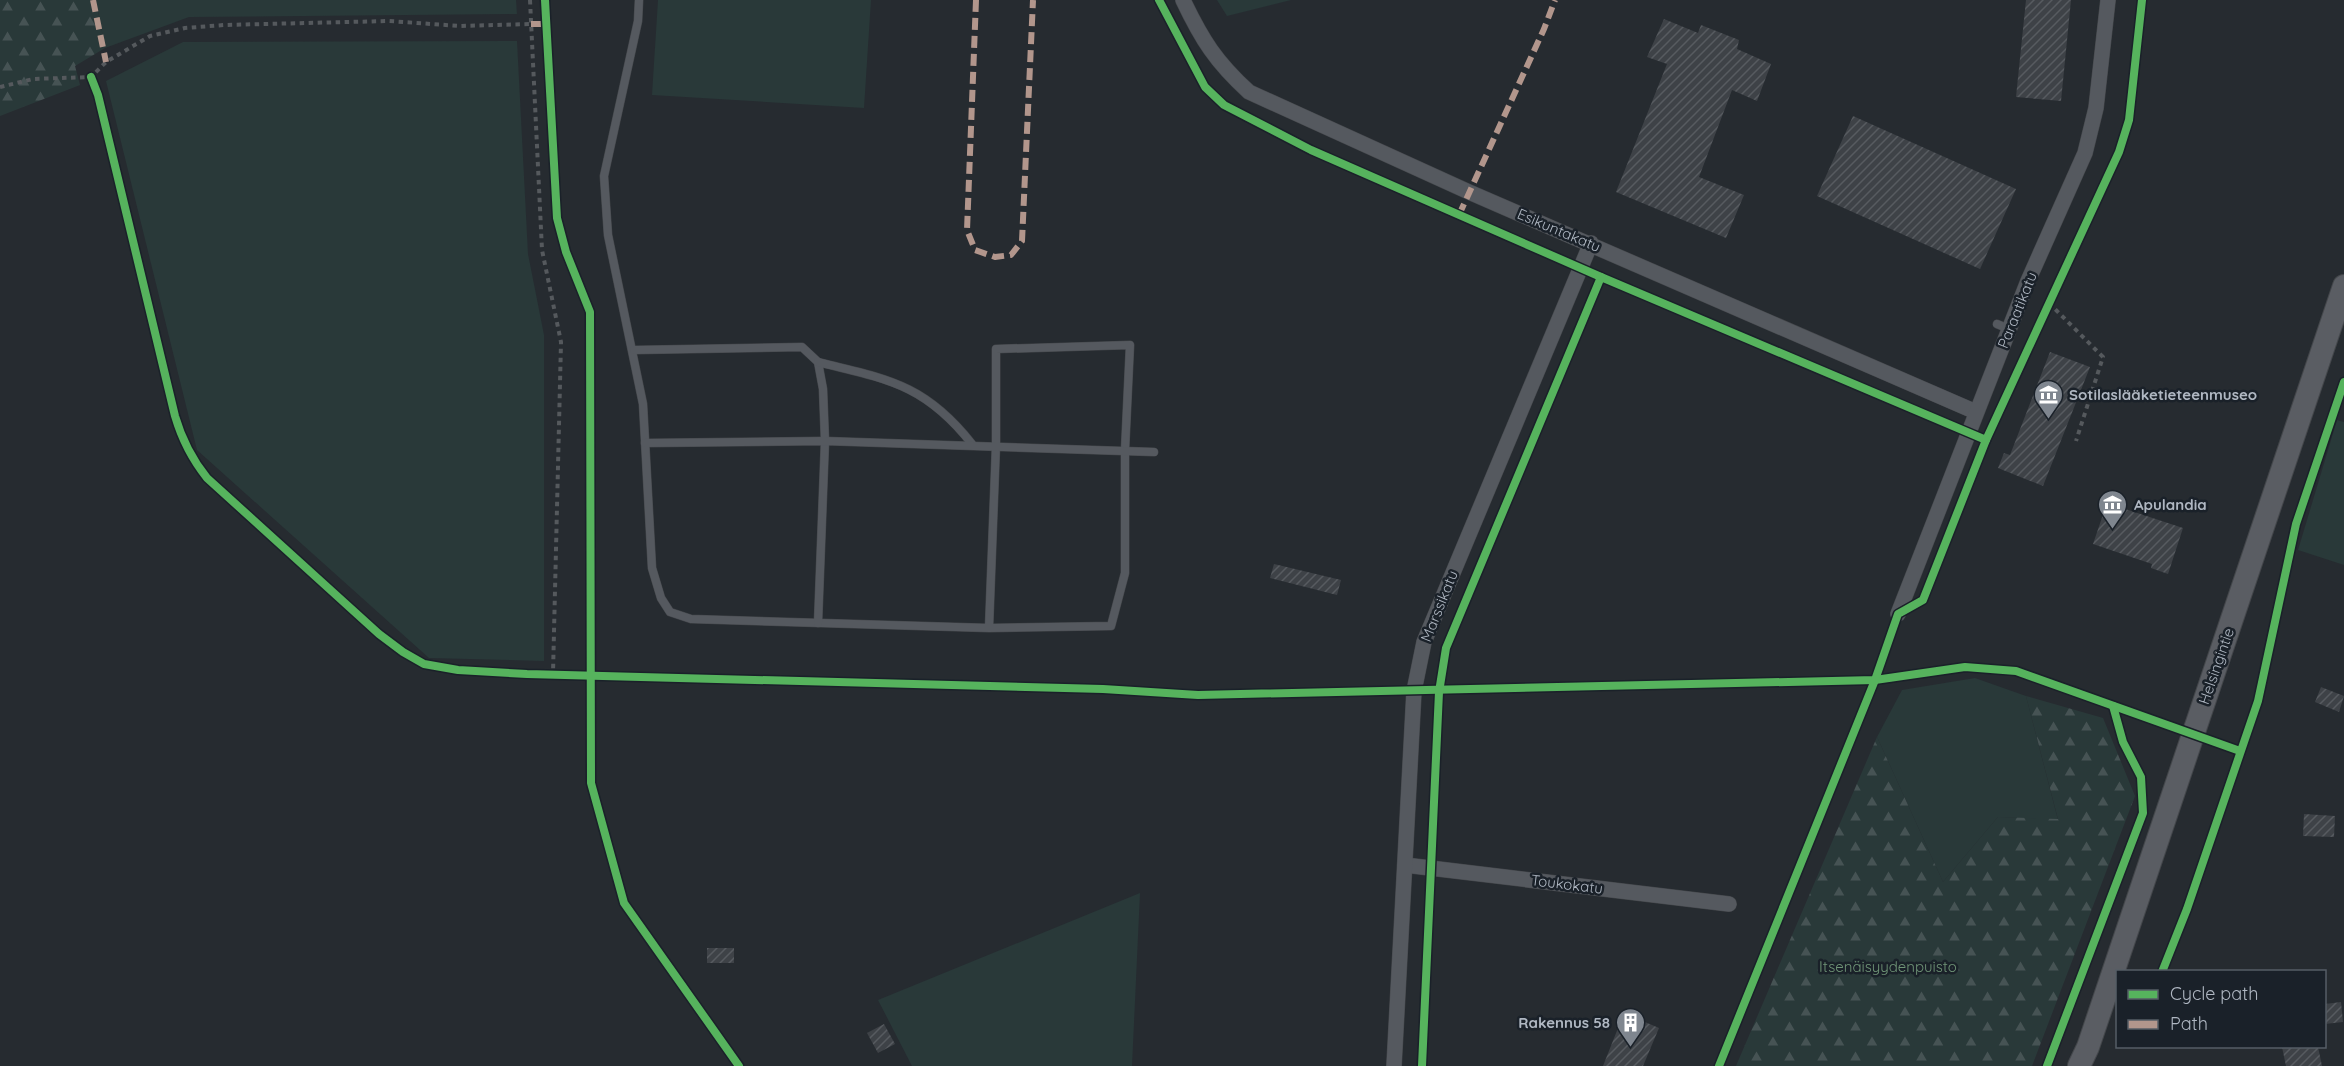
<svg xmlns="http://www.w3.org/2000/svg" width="2344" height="1066" font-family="Quicksand,sans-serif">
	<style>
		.green { fill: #293939 }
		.forest { fill: url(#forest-firs) }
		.building { fill: url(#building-hatch) }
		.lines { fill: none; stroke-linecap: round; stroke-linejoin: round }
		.service-casing { stroke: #44474b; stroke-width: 9 }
		.minor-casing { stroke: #44474b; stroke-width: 16 }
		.secondary-casing { stroke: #44474b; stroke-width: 24 }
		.path { stroke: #55595d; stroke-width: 4; stroke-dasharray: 4.5 4.5; stroke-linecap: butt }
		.service { stroke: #55595f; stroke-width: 8 }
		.minor { stroke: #55595f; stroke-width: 15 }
		.secondary { stroke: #5a5d63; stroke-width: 22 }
		.quiet { stroke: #b2968c; stroke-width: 6; stroke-dasharray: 12 6; stroke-linecap: butt }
		.cycleway-casing { stroke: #1a2129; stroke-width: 11 }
		.cycleway { stroke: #56b35d; stroke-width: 8 }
		.labels { text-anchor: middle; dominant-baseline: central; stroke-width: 5; stroke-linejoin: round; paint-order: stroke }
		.street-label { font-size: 15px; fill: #afb7c2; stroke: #1a2129 }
		.poi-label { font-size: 15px; font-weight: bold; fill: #afb7c2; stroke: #1a2129; text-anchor: start }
		.park-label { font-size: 15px; fill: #709577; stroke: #1a2129 }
	</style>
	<defs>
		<pattern id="forest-firs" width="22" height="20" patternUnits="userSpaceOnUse" patternTransform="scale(1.5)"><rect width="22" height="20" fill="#293939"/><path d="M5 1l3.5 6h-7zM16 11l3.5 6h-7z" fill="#465354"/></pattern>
		<pattern id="building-hatch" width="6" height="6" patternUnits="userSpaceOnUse" patternTransform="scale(1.5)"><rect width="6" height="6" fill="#3e4247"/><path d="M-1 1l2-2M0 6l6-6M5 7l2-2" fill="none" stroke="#575b60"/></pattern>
	</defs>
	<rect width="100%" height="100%" fill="#262b30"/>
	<g class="green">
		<polygon points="96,0 516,0 517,14 189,17 105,48"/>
		<polygon points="658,0 871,0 864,108 652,95"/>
		<polygon points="1217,0 1291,0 1227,16"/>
		<polygon points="517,41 528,254 544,335 544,661 429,658 197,450 106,81 183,42"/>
		<polygon points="2337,420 2344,422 2344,565 2298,550"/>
		<polygon points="1975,678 2026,696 2058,820 1998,817 1943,882 1877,737 1902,690"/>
		<polygon points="1140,893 1132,1066 912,1066 878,1000"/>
	</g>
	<g class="forest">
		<polygon points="0,0 96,0 105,48 75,66 80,85 0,116"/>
		<polygon points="2026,696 2103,718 2135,796 2032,1066 1736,1066 1877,737 1943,882 1998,817 2058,819"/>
	</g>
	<g class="building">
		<polygon points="2026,0 2071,0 2061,101 2016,97"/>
		<polygon points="1664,19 1698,33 1701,25 1739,40 1737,49 1771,64 1757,101 1732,90 1699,177 1744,195 1726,238 1616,192 1667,64 1647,57"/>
		<polygon points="1853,116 2016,189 1980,269 1817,196"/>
		<polygon points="2050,352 2090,367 2043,486 1998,468 2004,453 2010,455"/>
		<polygon points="2107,503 2183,528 2168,574 2151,568 2152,564 2093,544"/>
		<polygon points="1274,564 1341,580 1337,595 1270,578"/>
		<polygon points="2321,687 2344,696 2339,712 2315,702"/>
		<polygon points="2304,814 2335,816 2334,837 2303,836"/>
		<rect x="707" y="948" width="27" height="15"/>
		<polygon points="2341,1002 2343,1022 2325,1024 2325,1004"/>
		<polygon points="1624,1013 1659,1028 1643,1066 1603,1066"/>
		<polygon points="884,1024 895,1044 878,1053 867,1033"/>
		<polygon points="2282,1047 2318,1047 2322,1066 2286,1066"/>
	</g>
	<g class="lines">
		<defs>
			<g id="service">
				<polyline points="639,0 638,21 604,176 608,235 643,404 652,568 661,598 670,612 691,619 989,628 996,445 996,349 1130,345 1125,450 1125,573 1111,626 989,628"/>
				<polyline points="1997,324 2009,329"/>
				<polyline points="634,350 802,347 818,362 823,389 825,441 818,623"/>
				<path d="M818,362C887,379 925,384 972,444"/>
				<polyline points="645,443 825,441 1154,452"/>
			</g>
			<g id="minor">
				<path d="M1183,0C1202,40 1216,62 1249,92L1469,192L1976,412"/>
				<polyline points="1898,614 2028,281 2085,153 2096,108 2108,0"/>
				<polyline points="1405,865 1729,904"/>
				<polyline points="1394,1066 1414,691 1424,642 1591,243"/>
			</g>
			<polyline id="secondary" points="2079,1066 2088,1047 2344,286"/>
		</defs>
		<use href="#service" class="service-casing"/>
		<use href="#minor" class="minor-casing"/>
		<use href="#secondary" class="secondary-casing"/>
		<g class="path">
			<polyline points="530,0 542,250 561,342 553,673"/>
			<polyline points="0,87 33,79 91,77 106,62 150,36 185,28 224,25 389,21 460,26 531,24"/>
			<polyline points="2049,303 2103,357 2076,441"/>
		</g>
		<use href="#service" class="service"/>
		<use href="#minor" class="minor"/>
		<use href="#secondary" class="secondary"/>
		<g class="quiet">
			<polyline points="93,0 106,62"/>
			<polyline points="976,0 967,230 975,250 995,257 1011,255 1022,241 1033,0"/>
			<polyline points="531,24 546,24"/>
			<polyline points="1459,215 1544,29 1555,0"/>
		</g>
		<defs>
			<g id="cycleway">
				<polyline points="545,0 557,218 566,252 590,312 591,783 624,903 739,1066"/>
				<polyline points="1159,0 1205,87 1224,105 1311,150 1601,277"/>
				<path d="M91,77L98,95L175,416C182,440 191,458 207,478L379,634L403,652L424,664L458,670L527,674L1103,689L1198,695L1875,680L1965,667L2016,671L2240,751"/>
				<polyline points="2162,972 2187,909 2258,701 2296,524 2344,382"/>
				<polyline points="1422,1066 1439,692 1446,648 1601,277 1986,440"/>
				<polyline points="1719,1066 1875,680 1898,614 1923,600 1986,440 2119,152 2129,120 2142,0"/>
				<polyline points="2047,1066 2143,813 2141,777 2123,742 2113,706"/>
			</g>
		</defs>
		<use href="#cycleway" class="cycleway-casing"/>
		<use href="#cycleway" class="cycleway"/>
	</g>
	<defs>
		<symbol id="museum-pin" viewBox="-11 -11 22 30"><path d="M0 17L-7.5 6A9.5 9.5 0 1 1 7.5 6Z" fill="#7f868f" stroke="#1a2129"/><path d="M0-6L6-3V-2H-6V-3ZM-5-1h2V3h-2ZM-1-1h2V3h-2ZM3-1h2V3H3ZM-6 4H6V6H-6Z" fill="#fff"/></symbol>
		<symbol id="building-pin" viewBox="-11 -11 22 30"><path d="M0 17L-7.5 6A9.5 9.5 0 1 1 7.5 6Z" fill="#7f868f" stroke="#1a2129"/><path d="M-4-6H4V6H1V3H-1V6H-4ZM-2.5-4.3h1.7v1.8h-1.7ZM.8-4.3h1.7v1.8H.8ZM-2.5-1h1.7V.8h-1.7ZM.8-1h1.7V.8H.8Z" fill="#fff"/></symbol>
	</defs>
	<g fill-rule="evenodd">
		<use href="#museum-pin" x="2032" y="378" width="33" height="45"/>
		<use href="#museum-pin" x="2096" y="488" width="33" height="45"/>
		<use href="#building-pin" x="1614" y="1006" width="33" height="45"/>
	</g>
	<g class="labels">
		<g class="street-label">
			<text transform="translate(1559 230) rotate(23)">Esikuntakatu</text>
			<text transform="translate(2017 310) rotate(-68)">Paraatikatu</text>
			<text transform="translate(1439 606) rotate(-68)">Marssikatu</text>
			<text transform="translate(2216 666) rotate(-71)">Helsingintie</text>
			<text transform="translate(1567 884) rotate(7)">Toukokatu</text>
		</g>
		<g class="poi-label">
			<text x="2069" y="394">Sotilaslääketieteenmuseo</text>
			<text x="2134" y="504">Apulandia</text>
			<text x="1610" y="1022" text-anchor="end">Rakennus 58</text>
		</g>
		<g class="park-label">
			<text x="1888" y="966">Itsenäisyydenpuisto</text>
		</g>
	</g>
	<rect x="2116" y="970" width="210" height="78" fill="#1a2129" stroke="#565d66" stroke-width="1.5"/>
	<rect x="2128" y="990" width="30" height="9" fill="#56b35d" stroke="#565d66" stroke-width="1.5"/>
	<text x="2170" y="1000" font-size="18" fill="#afb7c2">Cycle path</text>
	<rect x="2128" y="1020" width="30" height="9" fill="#b2968c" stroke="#565d66" stroke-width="1.5"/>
	<text x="2170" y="1030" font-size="18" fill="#afb7c2">Path</text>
</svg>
